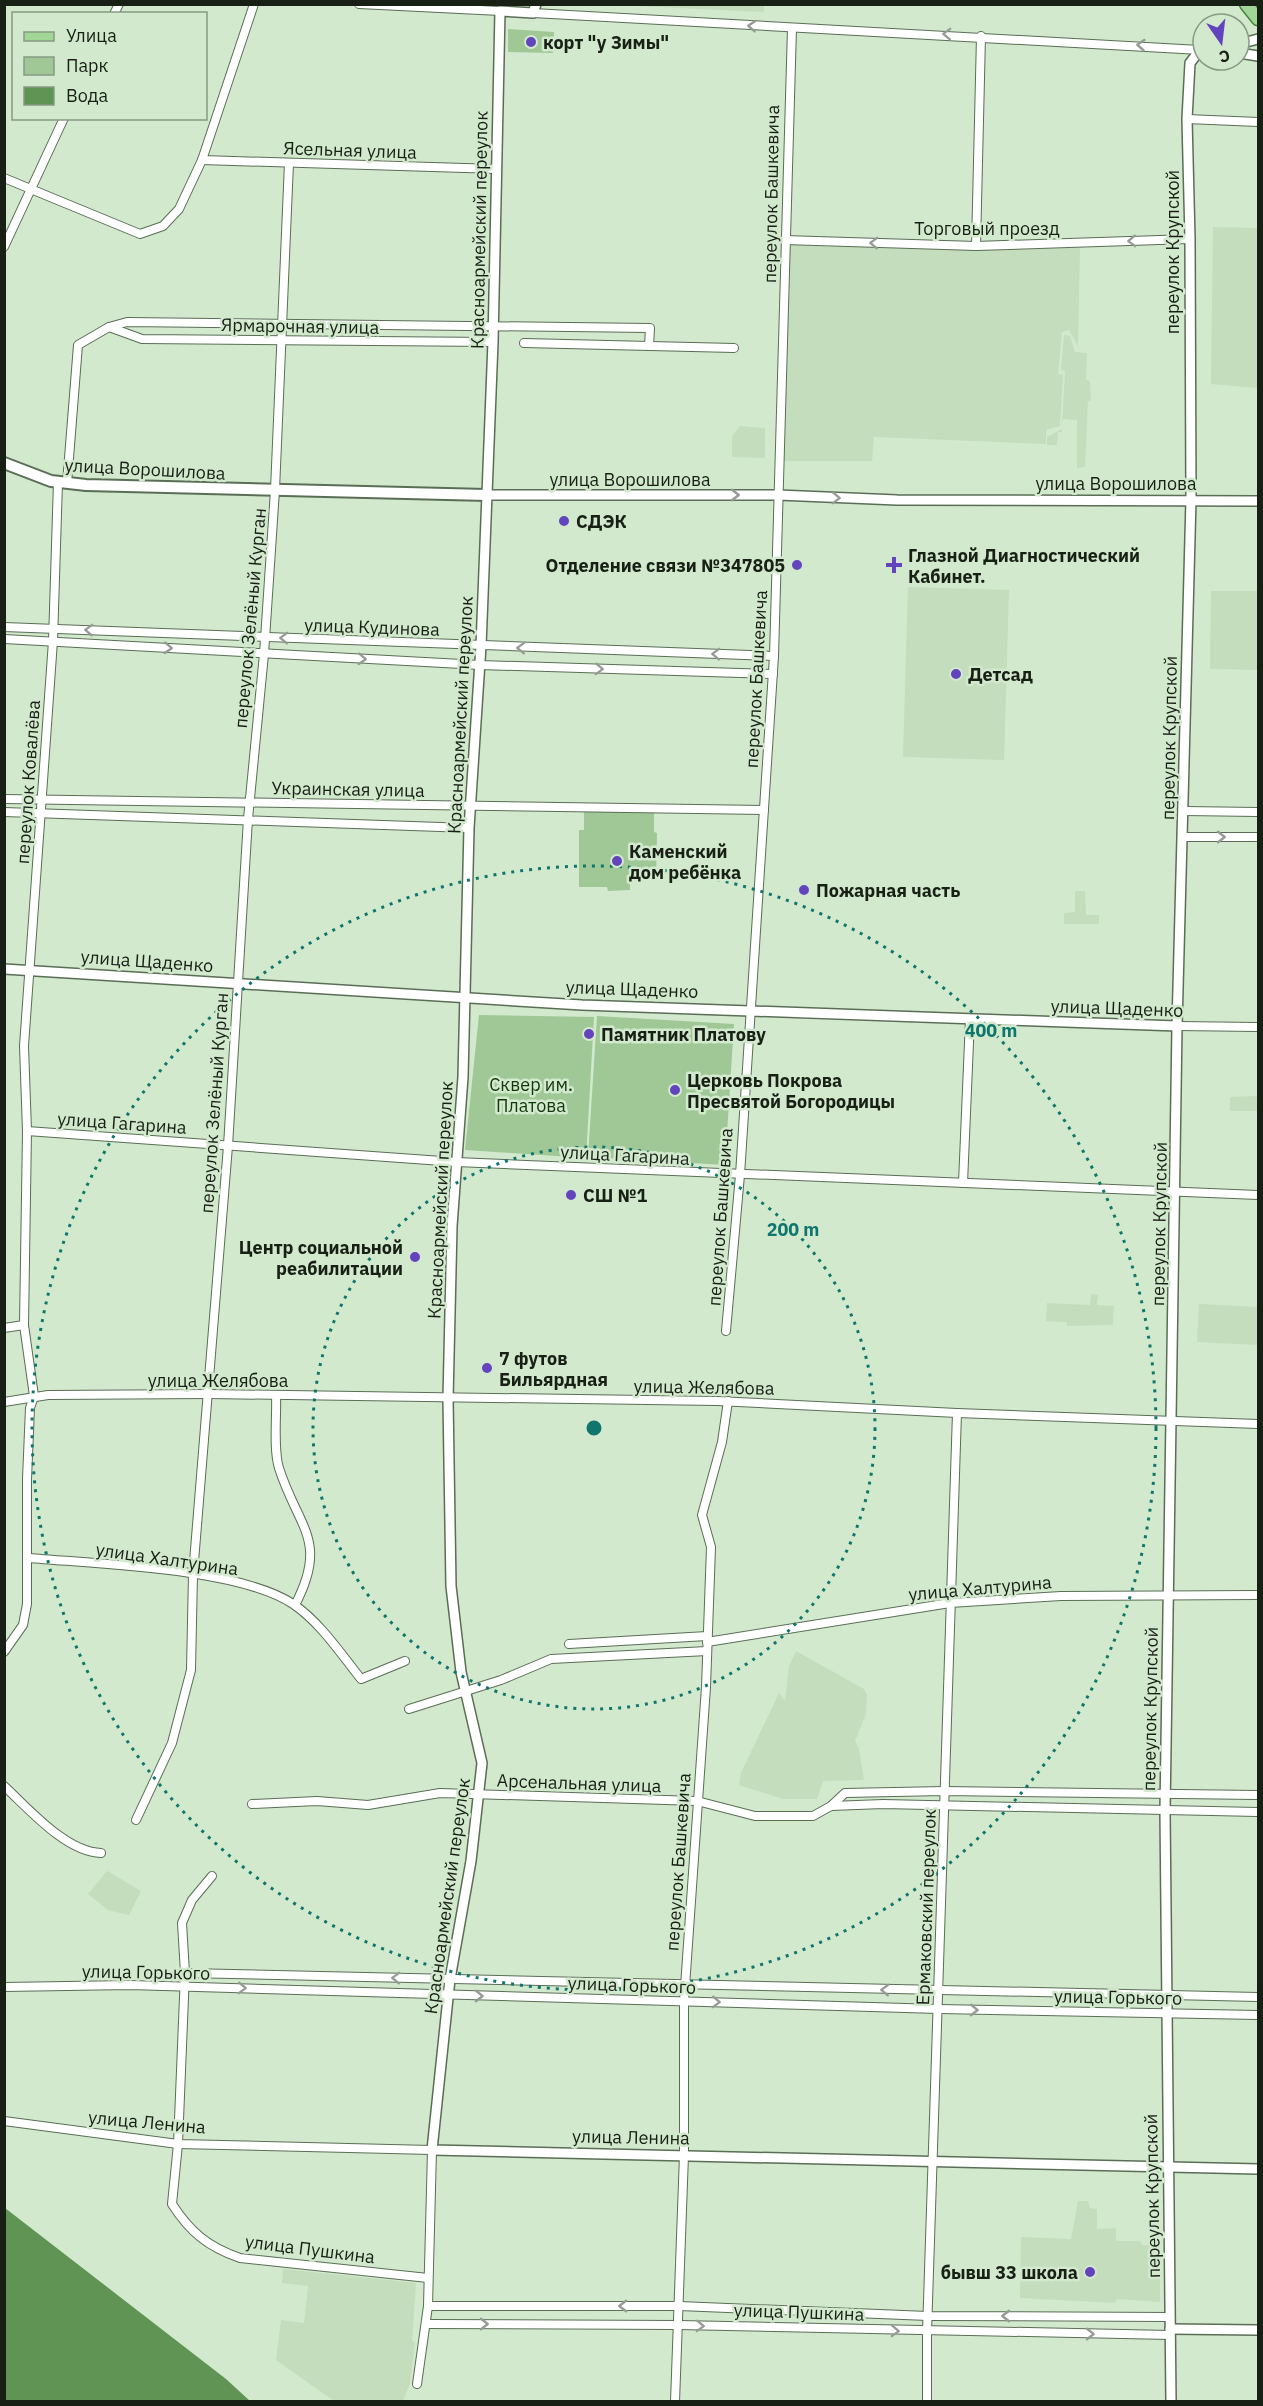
<svg xmlns="http://www.w3.org/2000/svg" width="1263" height="2406" font-family="'IBM Plex Sans',sans-serif">
	<style>
		.built { fill: #c3ddbd }
		.green { fill: #9fc896 }
		.water { fill: #5f9454 }
		.lines { fill: none; stroke-linecap: round; stroke-linejoin: round }
		.minor-casing { stroke: #5a6e56; stroke-width: 10 }
		.tertiary-casing { stroke: #5a6e56; stroke-width: 12 }
		.secondary-casing { stroke: #5a6e56; stroke-width: 14 }
		.primary-casing { stroke: #49853c; stroke-width: 15 }
		.minor { stroke: #fff; stroke-width: 8 }
		.tertiary { stroke: #fff; stroke-width: 9 }
		.secondary { stroke: #fff; stroke-width: 10 }
		.primary { stroke: #a1d796; stroke-width: 12 }
		.oneway { stroke: #979b96 }
		.ring { fill: none; stroke: #0f766e; stroke-width: 3; stroke-dasharray: 3 6 }
		.poi-dot { fill: #6444bd; stroke: #d2e9cd; stroke-width: 2 }
		.labels { text-anchor: middle; dominant-baseline: central; stroke-width: 5; stroke-linejoin: round; paint-order: stroke }
		.poi-label { font-size: 18px; font-weight: bold; fill: #182016; stroke: #d2e9cd; text-anchor: start }
		.street-label { font-size: 18px; fill: #182016; stroke: #d2e9cd }
		.park-label { font-size: 18px; fill: #12370a; stroke: #d2e9cd }
		.centre { fill: #0f766e; stroke: #d2e9cd; stroke-width: 3 }
		.ring-label { font-size: 18px; text-anchor: middle; font-weight: bold; fill: #0f766e; stroke: #d2e9cd; stroke-width: 5; stroke-linejoin: round; paint-order: stroke }
	</style>
	<rect width="100%" height="100%" fill="#d2e9cd"/>
	<g class="built">
		<polygon points="616,5 764,4 764,12"/>
		<polygon points="1213,227 1258,228 1258,388 1211,384"/>
		<polygon points="784,240 1080,248 1078,346 1069,330 1062,332 1058,374 1063,375 1060,426 1046,430 1046,444 874,437 872,461 778,461"/>
		<polygon points="1064,335 1070,336 1075,352 1087,353 1086,380 1090,381 1091,400 1088,401 1085,467 1077,468 1077,420 1063,419 1062,432 1058,432 1057,445 1047,445 1047,437 1062,429 1065,371 1061,370"/>
		<polygon points="740,426 765,428 765,458 732,457 732,436"/>
		<polygon points="908,587 1009,590 1004,760 903,757"/>
		<polygon points="1211,591 1258,591 1258,670 1210,669"/>
		<polygon points="1075,891 1085,891 1086,915 1099,915 1099,924 1064,924 1064,913 1075,912"/>
		<polygon points="1258,1082 1258,1111 1230,1111 1230,1097 1258,1096"/>
		<polygon points="1091,1294 1098,1295 1097,1305 1114,1306 1113,1325 1067,1326 1067,1322 1046,1321 1047,1303 1090,1305"/>
		<polygon points="1199,1304 1258,1307 1258,1345 1197,1342"/>
		<polygon points="796,1651 864,1689 867,1695 866,1714 855,1741 859,1749 864,1780 823,1781 817,1799 783,1799 739,1785 741,1773 779,1693 785,1701 789,1666"/>
		<polygon points="107,1871 141,1891 129,1915 108,1910 88,1894"/>
		<polygon points="1078,2201 1088,2201 1090,2208 1097,2209 1097,2229 1116,2228 1116,2241 1140,2241 1142,2245 1148,2245 1151,2240 1160,2241 1160,2302 1117,2299 1115,2303 1020,2298 1021,2237 1071,2239"/>
		<polygon points="283,2269 416,2283 412,2341 415,2342 410,2383 403,2401 334,2401 276,2360 281,2320 304,2323 308,2286 282,2283"/>
	</g>
	<g class="green">
		<polygon points="508,29 554,32 553,53 508,52"/>
		<polygon points="584,812 654,812 654,832 657,833 656,880 630,879 630,890 608,891 607,887 579,887 579,830 584,830"/>
		<polygon points="479,1015 594,1017 586,1158 465,1150"/>
		<polygon points="597,1016 734,1024 725,1165 588,1157"/>
	</g>
	<polygon class="water" points="5,2208 226,2379 250,2401 5,2401"/>
	<g class="lines">
		<defs>
			<g id="minor">
				<polyline points="359,4 500,11"/>
				<polyline points="533,13 1200,50"/>
				<polyline points="114,14 119,4"/>
				<polyline points="1187,119 1258,122"/>
				<polyline points="202,160 497,169"/>
				<polyline points="4,178 140,234 163,226 179,209 202,160 254,4"/>
				<polyline points="784,240 976,246 1190,239"/>
				<polyline points="976,246 981,36"/>
				<polyline points="4,247 64,118"/>
				<polyline points="109,327 142,339 493,342"/>
				<polyline points="524,343 734,348"/>
				<polyline points="67,483 78,345 109,327 127,322 650,328 649,346"/>
				<polyline points="4,627 774,656"/>
				<polyline points="4,639 480,665 773,674"/>
				<polyline points="4,799 764,810"/>
				<polyline points="1184,811 1258,812"/>
				<polyline points="4,812 469,828"/>
				<polyline points="1183,837 1258,837"/>
				<polyline points="1177,1026 1258,1027"/>
				<polyline points="27,1131 456,1162 1258,1195"/>
				<polyline points="963,1183 970,1019"/>
				<polyline points="4,1328 24,1325"/>
				<polyline points="726,1331 740,1175 774,656 792,28"/>
				<path d="M276,1395C277,1415 273,1449 279,1468C298,1528 329,1540 295,1605"/>
				<polyline points="4,1402 48,1395 209,1394 717,1401 957,1413 1258,1424"/>
				<path d="M29,1558C97,1564 239,1568 293,1604C320,1622 341,1654 361,1679L405,1661"/>
				<polyline points="707,1642 950,1603 1061,1596 1258,1595"/>
				<polyline points="569,1644 707,1636"/>
				<polyline points="4,1652 23,1625 27,1604 27,1479 30,1408 34,1396 24,1325 27,1131 24,1046 53,641 58,482"/>
				<polyline points="409,1709 501,1680 551,1659 707,1651"/>
				<path d="M4,1786C29,1809 66,1852 101,1853"/>
				<polyline points="252,1804 317,1801 368,1805 440,1793 697,1801 755,1816 813,1816 831,1806 883,1804 1258,1812"/>
				<polyline points="831,1806 845,1793 944,1791 1258,1795"/>
				<polyline points="136,1820 172,1743 191,1670 193,1574 228,1146 248,819 264,654 275,490 289,163"/>
				<path d="M212,1876L192,1900L182,1923L185,1973L178,2144L172,2204C190,2232 208,2247 240,2258L428,2278"/>
				<polyline points="185,1973 1258,1997"/>
				<polyline points="4,1987 130,1985 939,2009 1258,2015"/>
				<polyline points="4,2121 178,2144 432,2150 428,2306 417,2384"/>
				<polyline points="428,2306 679,2306 928,2316 1170,2317"/>
				<polyline points="426,2324 679,2325 1170,2335"/>
				<polyline points="675,2402 684,2155 684,2001 706,1687 711,1547 702,1515 722,1442 728,1401"/>
				<polyline points="927,2402 927,2332 957,1413"/>
			</g>
			<g id="tertiary">
				<polyline points="536,4 533,13 500,11 493,342 481,646 469,828 463,1077 452,1226 448,1399 451,1586 461,1672 482,1763 471,1861 450,1979 432,2150 1258,2169"/>
				<polyline points="1239,44 1258,39"/>
				<polyline points="1239,53 1258,56"/>
				<polyline points="487,495 778,495 897,500 1258,501"/>
				<polyline points="4,969 582,1005 1177,1026"/>
				<polyline points="1170,2329 1258,2330"/>
				<polyline points="1171,2402 1165,1811 1177,1026 1191,499 1190,239 1187,119 1190,63 1200,50"/>
			</g>
			<polyline id="secondary" points="4,463 51,481 86,485 487,495"/>
			<polyline id="primary" points="1246,4 1258,19"/>
		</defs>
		<use href="#minor" class="minor-casing"/>
		<use href="#tertiary" class="tertiary-casing"/>
		<use href="#secondary" class="secondary-casing"/>
		<use href="#primary" class="primary-casing"/>
		<use href="#minor" class="minor"/>
		<use href="#tertiary" class="tertiary"/>
		<use href="#secondary" class="secondary"/>
		<use href="#primary" class="primary"/>
	</g>
	<defs><path id="oneway-chevron" d="M-2-3.5L2.5 0L-2 3.5" fill="none" stroke-width="1.6" stroke-linecap="round" stroke-linejoin="round" transform="scale(1.5)"/></defs>
	<g class="oneway">
		<use href="#oneway-chevron" transform="translate(752 26) rotate(-177)"/>
		<use href="#oneway-chevron" transform="translate(947 34) rotate(-178)"/>
		<use href="#oneway-chevron" transform="translate(1141 45) rotate(-176)"/>
		<use href="#oneway-chevron" transform="translate(1132 241) rotate(178)"/>
		<use href="#oneway-chevron" transform="translate(874 243) rotate(-178)"/>
		<use href="#oneway-chevron" transform="translate(735 495)"/>
		<use href="#oneway-chevron" transform="translate(836 498) rotate(2)"/>
		<use href="#oneway-chevron" transform="translate(89 630) rotate(-178)"/>
		<use href="#oneway-chevron" transform="translate(284 638) rotate(-178)"/>
		<use href="#oneway-chevron" transform="translate(168 648) rotate(3)"/>
		<use href="#oneway-chevron" transform="translate(521 648) rotate(-178)"/>
		<use href="#oneway-chevron" transform="translate(716 654) rotate(-178)"/>
		<use href="#oneway-chevron" transform="translate(362 659) rotate(3)"/>
		<use href="#oneway-chevron" transform="translate(599 669) rotate(2)"/>
		<use href="#oneway-chevron" transform="translate(1221 837)"/>
		<use href="#oneway-chevron" transform="translate(396 1978) rotate(-178)"/>
		<use href="#oneway-chevron" transform="translate(242 1988) rotate(2)"/>
		<use href="#oneway-chevron" transform="translate(885 1990) rotate(-178)"/>
		<use href="#oneway-chevron" transform="translate(479 1996) rotate(1)"/>
		<use href="#oneway-chevron" transform="translate(716 2002) rotate(2)"/>
		<use href="#oneway-chevron" transform="translate(974 2010) rotate(1)"/>
		<use href="#oneway-chevron" transform="translate(623 2306) rotate(-180)"/>
		<use href="#oneway-chevron" transform="translate(1006 2316) rotate(-180)"/>
		<use href="#oneway-chevron" transform="translate(484 2324)"/>
		<use href="#oneway-chevron" transform="translate(700 2326) rotate(2)"/>
		<use href="#oneway-chevron" transform="translate(895 2331) rotate(2)"/>
		<use href="#oneway-chevron" transform="translate(1090 2334) rotate(1)"/>
	</g>
	<g class="ring">
		<circle cx="594" cy="1428" r="281"/>
		<circle cx="594" cy="1428" r="562"/>
	</g>
	<g class="poi-dot">
		<circle cx="531" cy="42" r="6"/>
		<circle cx="564" cy="521" r="6"/>
		<circle cx="797" cy="565" r="6"/>
		<path d="M891 556h6v6h6v6h-6v6h-6v-6h-6v-6h6z"/>
		<circle cx="956" cy="674" r="6"/>
		<circle cx="617" cy="861" r="6"/>
		<circle cx="804" cy="890" r="6"/>
		<circle cx="589" cy="1034" r="6"/>
		<circle cx="675" cy="1090" r="6"/>
		<circle cx="571" cy="1195" r="6"/>
		<circle cx="415" cy="1257" r="6"/>
		<circle cx="487" cy="1368" r="6"/>
		<circle cx="1090" cy="2272" r="6"/>
	</g>
	<g class="labels">
		<g class="poi-label">
			<text x="543" y="42">корт "у Зимы"</text>
			<text x="576" y="521">СДЭК</text>
			<text x="908" y="555">Глазной Диагностический<tspan x="908" dy="21">Кабинет.</tspan></text>
			<text x="785" y="565" text-anchor="end">Отделение связи №347805</text>
			<text x="968" y="674">Детсад</text>
			<text x="629" y="851">Каменский<tspan x="629" dy="21">дом ребёнка</tspan></text>
			<text x="816" y="890">Пожарная часть</text>
			<text x="601" y="1034">Памятник Платову</text>
			<text x="687" y="1080">Церковь Покрова<tspan x="687" dy="21">Пресвятой Богородицы</tspan></text>
			<text x="583" y="1195">СШ №1</text>
			<text x="403" y="1247" text-anchor="end">Центр социальной<tspan x="403" dy="21">реабилитации</tspan></text>
			<text x="499" y="1358">7 футов<tspan x="499" dy="21">Бильярдная</tspan></text>
			<text x="1078" y="2272" text-anchor="end">бывш 33 школа</text>
		</g>
		<g class="street-label">
			<text transform="translate(350 150) rotate(2)">Ясельная улица</text>
			<text transform="translate(771 194) rotate(-89)">переулок Башкевича</text>
			<text x="987" y="228">Торговый проезд</text>
			<text transform="translate(479 230) rotate(-89)">Красноармейский переулок</text>
			<text transform="translate(1172 252) rotate(-90)">переулок Крупской</text>
			<text transform="translate(300 326) rotate(1)">Ярмарочная улица</text>
			<text transform="translate(145 469) rotate(3)">улица Ворошилова</text>
			<text x="630" y="479">улица Ворошилова</text>
			<text x="1116" y="483">улица Ворошилова</text>
			<text transform="translate(250 618) rotate(-85)">переулок Зелёный Курган</text>
			<text transform="translate(372 627) rotate(2)">улица Кудинова</text>
			<text transform="translate(756 679) rotate(-87)">переулок Башкевича</text>
			<text transform="translate(460 715) rotate(-87)">Красноармейский переулок</text>
			<text transform="translate(1169 738) rotate(-89)">переулок Крупской</text>
			<text transform="translate(28 782) rotate(-86)">переулок Ковалёва</text>
			<text transform="translate(348 789) rotate(1)">Украинская улица</text>
			<text transform="translate(147 961) rotate(4)">улица Щаденко</text>
			<text transform="translate(632 989) rotate(2)">улица Щаденко</text>
			<text transform="translate(1117 1008) rotate(2)">улица Щаденко</text>
			<text transform="translate(214 1103) rotate(-86)">переулок Зелёный Курган</text>
			<text transform="translate(122 1123) rotate(4)">улица Гагарина</text>
			<text transform="translate(625 1155) rotate(3)">улица Гагарина</text>
			<text transform="translate(440 1200) rotate(-87)">Красноармейский переулок</text>
			<text transform="translate(720 1217) rotate(-86)">переулок Башкевича</text>
			<text transform="translate(1159 1224) rotate(-89)">переулок Крупской</text>
			<text x="218" y="1380">улица Желябова</text>
			<text transform="translate(704 1387) rotate(1)">улица Желябова</text>
			<text transform="translate(167 1559) rotate(8)">улица Халтурина</text>
			<text transform="translate(980 1588) rotate(-5)">улица Халтурина</text>
			<text transform="translate(1150 1709) rotate(-89)">переулок Крупской</text>
			<text transform="translate(579 1783) rotate(2)">Арсенальная улица</text>
			<text transform="translate(678 1862) rotate(-86)">переулок Башкевича</text>
			<text transform="translate(447 1896) rotate(-82)">Красноармейский переулок</text>
			<text transform="translate(926 1907) rotate(-88)">Ермаковский переулок</text>
			<text transform="translate(146 1972) rotate(1)">улица Горького</text>
			<text transform="translate(632 1985) rotate(2)">улица Горького</text>
			<text transform="translate(1118 1997) rotate(1)">улица Горького</text>
			<text transform="translate(147 2122) rotate(5)">улица Ленина</text>
			<text transform="translate(631 2137) rotate(1)">улица Ленина</text>
			<text transform="translate(1152 2196) rotate(-91)">переулок Крупской</text>
			<text transform="translate(310 2249) rotate(7)">улица Пушкина</text>
			<text transform="translate(799 2312) rotate(2)">улица Пушкина</text>
		</g>
		<g class="park-label">
			<text x="531" y="1084">Сквер им.<tspan x="531" dy="21">Платова</tspan></text>
		</g>
	</g>
	<circle cx="594" cy="1428" r="9" class="centre"/>
	<g class="ring-label">
		<text x="991" y="1037">400 m</text>
		<text x="793" y="1236">200 m</text>
	</g>
	<rect width="1263" height="2406" fill="none" stroke="#182016" stroke-width="12"/>
	<rect x="12" y="12" width="195" height="108" fill="#d2e9cd" stroke="#889984" stroke-width="1.5"/>
	<rect x="24" y="32" width="30" height="9" fill="#a1d796" stroke="#889984" stroke-width="1.5"/>
	<text x="66" y="42" font-size="18" fill="#182016">Улица</text>
	<rect x="24" y="57" width="30" height="18" fill="#9fc896" stroke="#889984" stroke-width="1.5"/>
	<text x="66" y="72" font-size="18" fill="#182016">Парк</text>
	<rect x="24" y="87" width="30" height="18" fill="#5f9454" stroke="#889984" stroke-width="1.5"/>
	<text x="66" y="102" font-size="18" fill="#182016">Вода</text>
	<g transform="translate(1221 42) rotate(166)"><circle r="28" fill="#d2e9cd" stroke="#889984" stroke-width="1.5"/>
	<path d="M0-4.5L10 22L0 15L-10 22Z" fill="#6444bd"/>
	<text y="-9" font-size="16" font-weight="bold" text-anchor="middle" fill="#182016">С</text>
	</g>
</svg>
